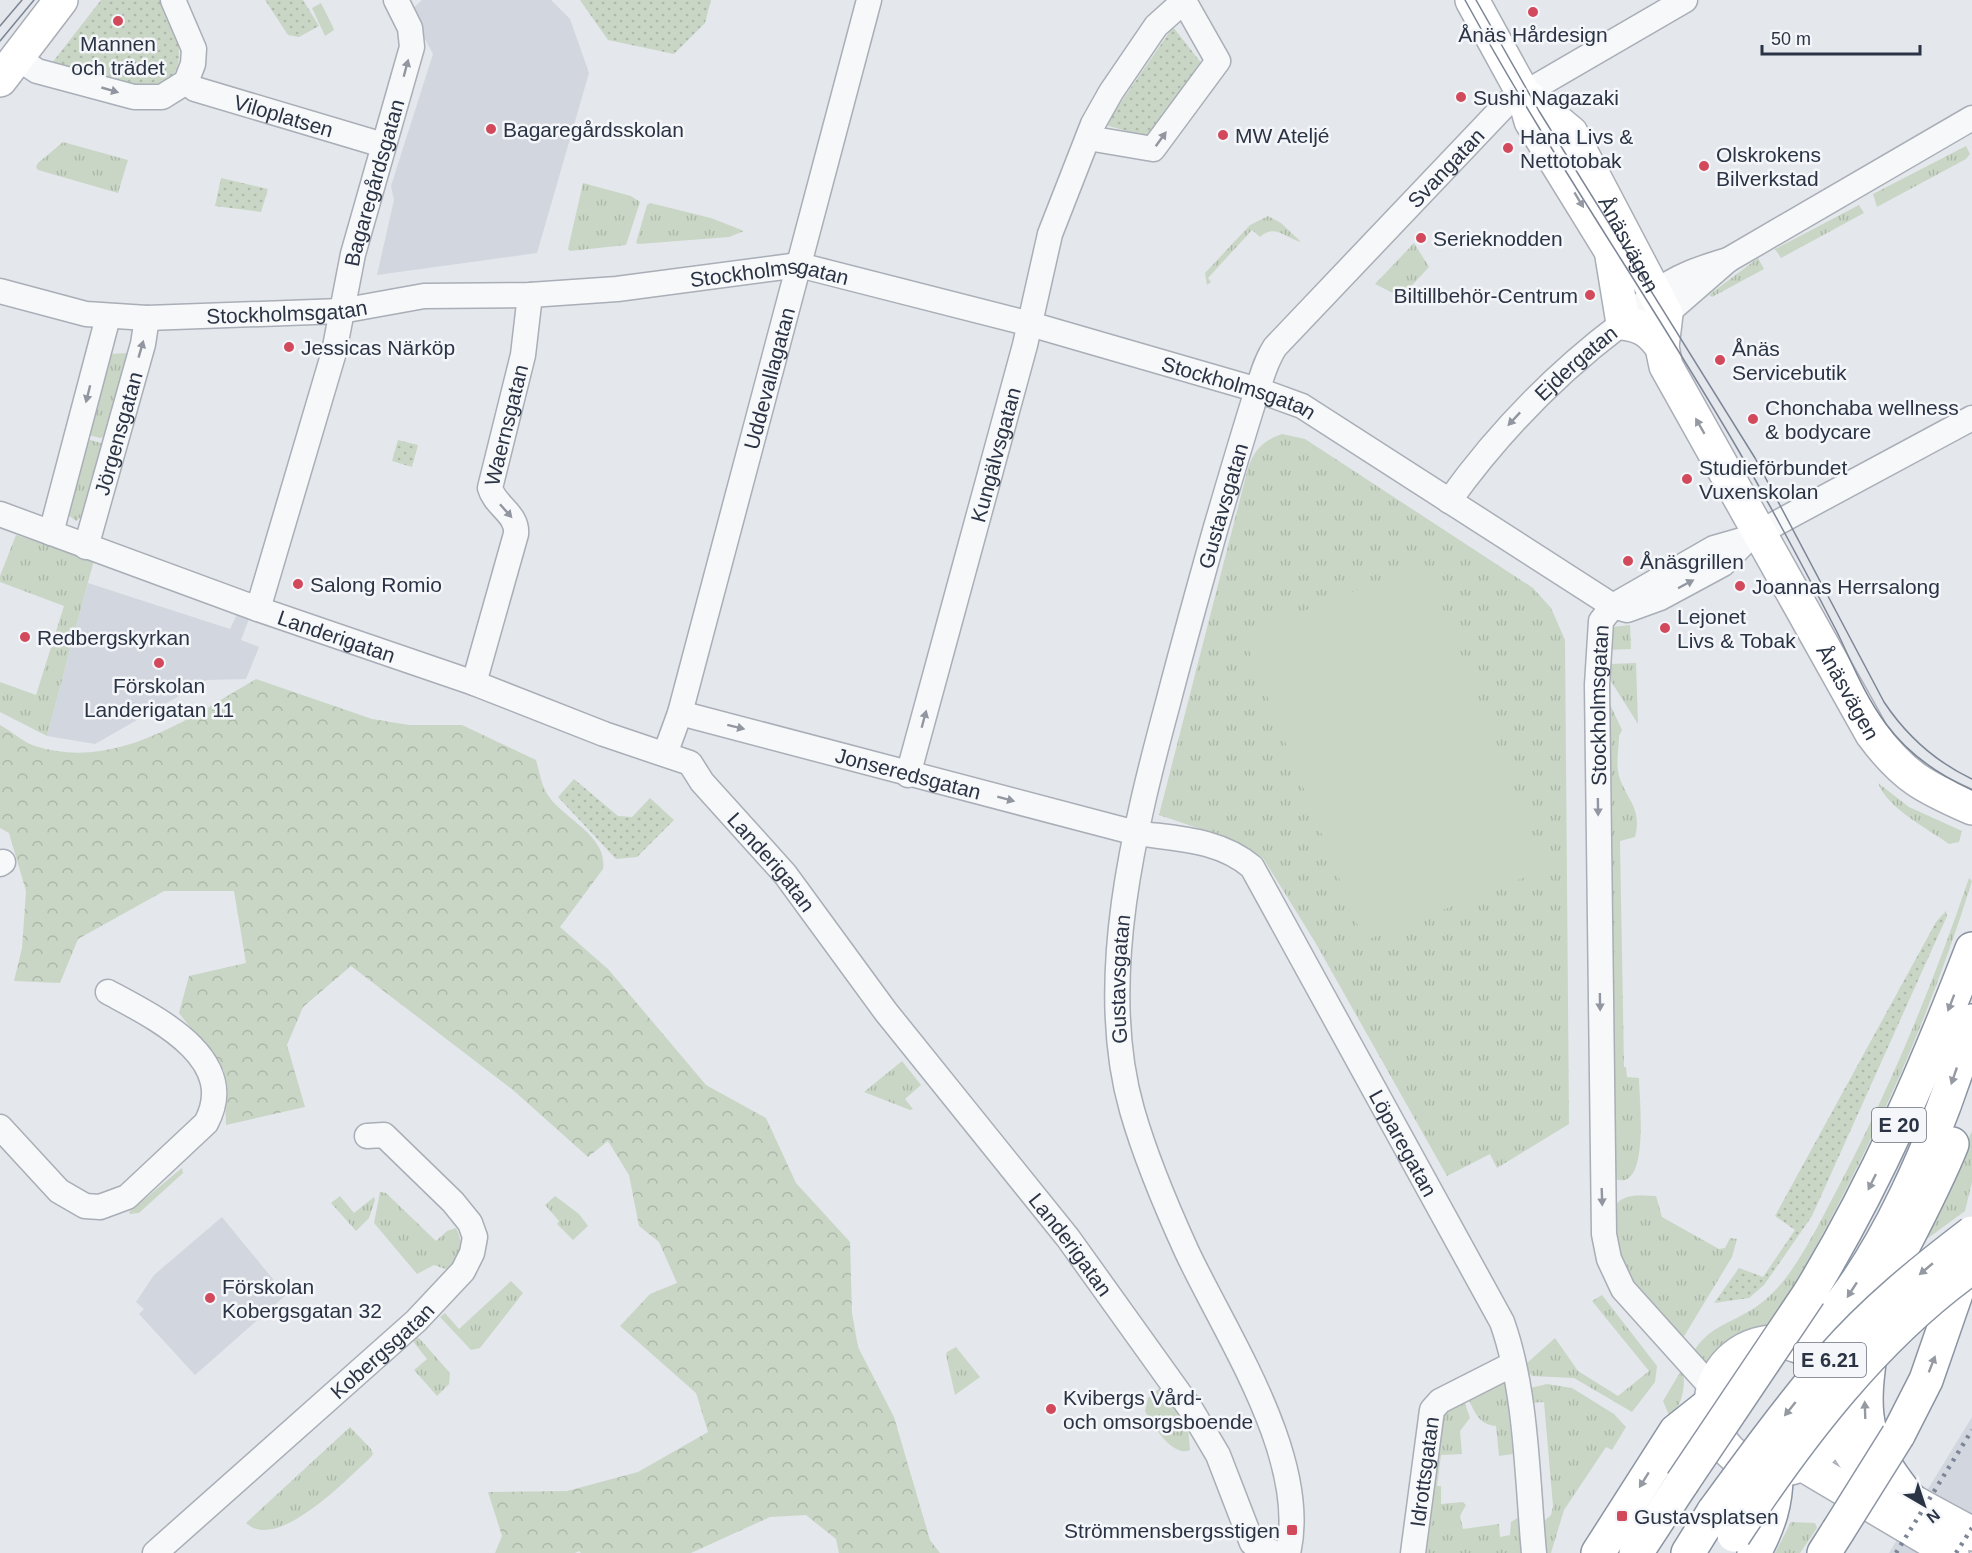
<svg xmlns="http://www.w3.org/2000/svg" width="1972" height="1553" font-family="Arial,sans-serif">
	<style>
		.built { fill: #d2d6de }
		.grass { fill: url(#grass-tufts) }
		.forest { fill: url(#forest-crowns) }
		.park { fill: url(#park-dots) }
		.pitch { fill: #c9d6c5 }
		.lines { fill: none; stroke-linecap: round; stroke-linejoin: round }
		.street-casing { stroke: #a9aeb7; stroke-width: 27 }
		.secondary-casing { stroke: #a9aeb7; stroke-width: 36 }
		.highway-casing { stroke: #8b94a3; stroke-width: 36 }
		.street { stroke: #f7f8fa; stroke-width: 24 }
		.secondary { stroke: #fff; stroke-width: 33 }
		.highway { stroke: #fff; stroke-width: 33 }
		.tram { stroke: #7d8696; stroke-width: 1.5 }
		.rail { stroke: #7d8696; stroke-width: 4.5; stroke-dasharray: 3 6; stroke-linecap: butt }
		.highway-bridge-casing { stroke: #8b94a3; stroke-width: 36; stroke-linecap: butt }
		.highway-bridge { stroke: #fff; stroke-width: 33 }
		.oneway { fill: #9196a0 }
		.oneway2 { fill: #959aa2 }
		.poi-dot { fill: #d1495b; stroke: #f4f6f9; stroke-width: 2 }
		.labels { text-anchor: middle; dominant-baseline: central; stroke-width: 5; stroke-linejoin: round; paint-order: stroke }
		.shield { fill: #f4f6f9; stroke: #676e7b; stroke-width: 1.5 }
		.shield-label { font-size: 20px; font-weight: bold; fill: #2b3445 }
		.poi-label { font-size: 21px; fill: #2b3445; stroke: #f4f6f9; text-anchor: start }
		.street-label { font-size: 21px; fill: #2b3445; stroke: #f4f6f9 }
	</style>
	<defs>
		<pattern id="grass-tufts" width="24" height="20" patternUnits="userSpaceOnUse" patternTransform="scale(1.5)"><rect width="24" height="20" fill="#c9d6c5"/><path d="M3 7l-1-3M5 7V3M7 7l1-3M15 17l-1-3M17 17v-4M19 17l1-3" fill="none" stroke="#adb8ab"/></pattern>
		<pattern id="forest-crowns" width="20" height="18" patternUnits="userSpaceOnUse" patternTransform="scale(1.5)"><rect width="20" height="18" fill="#c9d6c5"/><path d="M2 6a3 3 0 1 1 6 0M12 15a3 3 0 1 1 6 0" fill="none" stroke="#adb8ab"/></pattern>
		<pattern id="park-dots" width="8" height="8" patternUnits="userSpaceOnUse" patternTransform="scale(1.5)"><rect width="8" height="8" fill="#c9d6c5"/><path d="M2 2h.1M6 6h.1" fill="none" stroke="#adb8ab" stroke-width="1.8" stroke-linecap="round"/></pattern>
	</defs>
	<rect width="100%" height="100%" fill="#e4e7ec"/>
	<g class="built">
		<polygon points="422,0 551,0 570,19 589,73 537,253 377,275 394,200 391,186 433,54 410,11"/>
		<polygon points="88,583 230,629 237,614 249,619 241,640 259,647 246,679 207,680 95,744 47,736"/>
		<polygon points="222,1217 286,1295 195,1375 139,1314 144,1309 136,1302 154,1275"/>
		<polygon points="1972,1417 1972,1553 1889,1553"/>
	</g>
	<g class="grass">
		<polygon points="321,3 333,27 334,30 325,36 312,8"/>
		<polygon points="63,142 128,160 118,193 38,170 36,167 38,163"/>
		<polygon points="1966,146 1970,154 1966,159 1877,207 1873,194"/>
		<polygon points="583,183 631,196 640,202 626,245 570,251 568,249"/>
		<polygon points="650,203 711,218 744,231 729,237 639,244 636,243 647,205"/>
		<polygon points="1859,205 1864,213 1781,258 1775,249"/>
		<path d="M1268,216L1281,223L1301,242C1286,238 1274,223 1260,237L1252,230L1208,278L1211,282L1207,285L1205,273L1250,225Z"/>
		<polygon points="1414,243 1429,267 1401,297 1375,284"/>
		<polygon points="1758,258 1764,269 1712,297 1709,295"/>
		<polygon points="128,353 107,436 100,438 89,435 109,354"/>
		<path d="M1282,434L1305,439L1533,588L1551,608L1565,640L1569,1124L1497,1168L1490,1154L1447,1176L1315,942L1263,858L1230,839L1159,815L1248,468C1255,449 1262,441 1282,434Z"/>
		<polygon points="87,439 104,444 84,514 76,521 68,515"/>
		<polygon points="16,535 94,560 47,736 0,712 0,682 36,695 64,606 0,582 0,576"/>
		<polygon points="1630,625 1631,649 1606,650 1613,627"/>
		<polygon points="1636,663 1638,724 1607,675 1610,664"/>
		<path d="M1609,702L1622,730L1619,736C1619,748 1615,767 1620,779C1628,801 1642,809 1635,837L1620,841L1624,1067H1626L1627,1077L1639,1078C1639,1096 1651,1197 1613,1178Z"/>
		<path d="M1878,783L1909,807L1962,831L1959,842L1949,844C1927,828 1888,809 1878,783Z"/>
		<path d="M1969,878L1972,881C1922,1042 1854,1186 1768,1330C1741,1330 1720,1342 1705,1364L1694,1351C1707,1330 1724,1325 1744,1314C1762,1305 1776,1291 1788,1275C1809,1246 1825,1212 1842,1180C1892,1083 1934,982 1969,878Z"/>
		<polygon points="902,1061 921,1085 905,1099 913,1109 910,1110 864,1092"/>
		<polygon points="1972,1131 1972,1182 1965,1211 1924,1241"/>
		<polygon points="182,1168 183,1173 139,1213 130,1214 129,1212"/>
		<path d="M380,1192L386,1193L436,1241L447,1231L456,1228C465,1244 460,1257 448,1270L434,1265L417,1274L374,1223Z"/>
		<polygon points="340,1196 354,1213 374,1197 375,1200 369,1218 356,1231 331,1203"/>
		<polygon points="555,1196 579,1214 588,1226 573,1240 557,1224 559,1221 545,1205"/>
		<path d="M1656,1196L1662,1217L1719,1249L1725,1248L1730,1238L1737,1239L1732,1257L1683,1338L1638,1293L1619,1259L1613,1210C1621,1192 1639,1196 1656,1196Z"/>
		<polygon points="511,1281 523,1293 480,1348 471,1350 440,1317 445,1313 459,1329"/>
		<polygon points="1602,1295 1657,1366 1655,1382 1632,1412 1574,1378 1532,1376 1527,1370 1527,1363 1555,1338 1578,1371 1618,1396 1649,1371 1592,1301"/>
		<polygon points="414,1338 419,1338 450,1373 449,1384 437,1396 414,1370 427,1359 412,1340"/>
		<polygon points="956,1347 980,1377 955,1395 946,1355 947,1352"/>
		<path d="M1682,1369C1687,1381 1682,1410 1669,1415L1663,1401Z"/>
		<path d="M1503,1381L1506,1387L1513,1454L1499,1456L1496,1426C1477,1424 1474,1410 1466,1394Z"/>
		<polygon points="1547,1384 1572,1388 1614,1414 1626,1427 1612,1450 1606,1447 1564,1510 1551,1553 1540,1553 1543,1522 1551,1515 1553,1506 1544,1402 1530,1403 1530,1388"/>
		<path d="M1159,1389L1163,1390L1188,1428L1190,1450C1173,1458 1152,1425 1145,1411L1148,1398Z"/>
		<polygon points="1462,1395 1470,1418 1460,1431 1462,1454 1441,1455 1437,1486 1441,1486 1441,1504 1463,1502 1466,1505 1460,1516 1463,1529 1499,1524 1500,1537 1510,1535 1511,1522 1519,1517 1522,1553 1422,1553 1437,1420"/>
		<path d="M350,1427L371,1449L373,1454L370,1458C348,1478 277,1553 246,1523Z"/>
		<polygon points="1791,1522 1815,1523 1817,1528 1800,1553 1775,1553"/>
	</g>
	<path class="forest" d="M256,679L372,719L409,725H462L536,760C539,770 541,783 546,792C560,818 608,834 603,869L560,927L608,969L706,1085L766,1118L796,1183L850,1242L852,1313L858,1347L894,1417L930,1540L940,1553H839L836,1539L806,1515L770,1517L691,1553H581L579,1551L575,1553H495L502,1536L488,1492L567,1491L638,1472L708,1432L696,1393L620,1326L650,1294L677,1283L659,1242L639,1226L629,1175L608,1141L588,1157L513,1090L351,966L303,1007L287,1045L305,1107L226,1125L224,1071L179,1013L189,976L246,963L234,891H164L78,939L60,983L14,981L22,948L26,891L9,833L0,828V725C11,731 23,742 35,746C115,772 191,717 256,679Z"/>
	<g class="park">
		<path d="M101,0H162C179,33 196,81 145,90L52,63Z"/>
		<polygon points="265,0 303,0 319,26 299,37 288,35"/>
		<polygon points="580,0 711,0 705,23 674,54 608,40"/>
		<polygon points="1173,27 1202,64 1149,137 1105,125"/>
		<polygon points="221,178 268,189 261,212 215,206"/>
		<polygon points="398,440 418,445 412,467 392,461"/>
		<polygon points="574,779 618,816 632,817 650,798 674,820 637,857 616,859 558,797"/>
		<polygon points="1946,911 1947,916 1812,1216 1764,1285 1749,1298 1714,1303 1739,1268 1763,1277 1795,1230 1775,1216 1936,922"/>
	</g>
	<polygon class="pitch" points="1425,563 1546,869 1364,941 1243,635"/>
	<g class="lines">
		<defs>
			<g id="street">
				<polyline points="16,57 37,71 134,97 162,97 186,82 193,64 194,49 173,0"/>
				<path id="s1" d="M186,82L195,89L383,145"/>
				<polyline points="1088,138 1153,149 1218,61 1184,1"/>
				<path id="s2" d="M0,291L86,314L147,318L341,311L424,296L530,295L617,289L799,265L1030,324L1258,390L1302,406L1613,606L1627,610L1660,598L1723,564L1749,538"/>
				<polyline points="1666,314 1728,260 1972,118"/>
				<path id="s3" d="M1449,501C1497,434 1554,375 1620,325C1632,316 1642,303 1654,294C1676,276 1701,268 1728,260"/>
				<path id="s4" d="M0,514L258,609L474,683L604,734L690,763L702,782L785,874L886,1012L1068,1238L1192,1411L1218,1455L1252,1543L1274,1553"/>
				<polyline points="51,533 108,317"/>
				<path id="s5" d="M86,547L143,344L147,318"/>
				<path id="s6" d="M258,609L334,352L353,254L412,47L410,28L396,0"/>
				<path id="s7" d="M474,683L516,534C518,514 495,506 490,488L523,355L530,295"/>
				<path id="s8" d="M680,713L1136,833C1177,839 1219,839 1252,867L1502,1322C1527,1392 1527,1479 1534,1553"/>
				<path id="s9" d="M665,754L680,713L869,0"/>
				<path id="s10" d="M908,775L1025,345L1050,234L1093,124L1111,92L1156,26L1185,0"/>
				<polyline points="0,864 3,862"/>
				<path d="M0,1127L59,1191L85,1206L100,1207L127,1197L206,1123C241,1058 154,1017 108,992"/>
				<path id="s11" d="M1713,1389L1623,1289L1609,1259L1604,1234L1597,685L1601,621L1613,606L1714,548L1749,538L1972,418"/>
				<path id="s12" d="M155,1553L416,1321L463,1271L472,1253L475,1237L470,1223L453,1202L384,1135L367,1136"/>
				<path id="s13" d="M1288,1553C1310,1459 1226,1335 1187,1252C1166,1206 1146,1159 1132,1110C1095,981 1135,825 1169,699C1184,641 1200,584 1216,527C1229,483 1242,438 1256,394C1262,377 1265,362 1275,347L1506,104L1685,0"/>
				<path id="s14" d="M1413,1553L1432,1410L1440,1401L1513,1364"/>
			</g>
			<g id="secondary">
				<polyline points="1472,0 1523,93 1531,121 1618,262"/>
				<polyline points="0,80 61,0"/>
				<path id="s15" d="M1523,93L1571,133L1666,314L1662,347L1666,366L1872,734C1904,777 1924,787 1972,808"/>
				<path d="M1612,256L1623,323C1642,325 1651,332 1662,347"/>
				<circle cx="1775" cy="1406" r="64"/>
				<path d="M1836,1425C1842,1437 1848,1451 1857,1462C1883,1489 1939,1515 1972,1534"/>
				<polyline points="1802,1464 1952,1553"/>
			</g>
			<g id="highway">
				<path d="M1809,1294C1876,1184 1926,1068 1972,949"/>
				<path d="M1865,1324C1892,1263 1927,1206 1952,1144"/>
				<path d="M1872,1341C1861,1415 1861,1438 1909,1498"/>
				<path d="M1801,1347C1882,1276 1942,1124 1972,1021"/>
				<polyline points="1898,1435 1926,1380 1968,1259"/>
				<polyline points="1598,1553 1676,1431 1710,1404"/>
				<polyline points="1636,1553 1682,1483"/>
				<polyline points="1688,1553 1714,1511"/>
				<path d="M1754,1553C1769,1525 1777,1502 1776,1470"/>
				<polyline points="1824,1553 1838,1531"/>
			</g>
		</defs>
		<use href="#street" class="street-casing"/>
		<use href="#secondary" class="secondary-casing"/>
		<use href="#highway" class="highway-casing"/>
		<use href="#street" class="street"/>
		<use href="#secondary" class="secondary"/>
		<use href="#highway" class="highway"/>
		<g class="tram">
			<path d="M1465,0C1549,154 1649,297 1737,448C1772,508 1805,570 1837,632C1852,663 1865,696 1886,724C1908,754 1939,775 1972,790"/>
			<path d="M1476,0L1539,111L1755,458L1884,702C1906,735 1936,762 1972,779"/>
			<polyline points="0,26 22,0"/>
			<polyline points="0,41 34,0"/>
		</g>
		<g class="rail">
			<polyline points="1896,1553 1972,1430"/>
			<polyline points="1956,1553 1972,1528"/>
		</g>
		<defs>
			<g id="highway-bridge">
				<polyline points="1682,1483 1809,1294"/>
				<path d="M1714,1511C1752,1459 1790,1407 1832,1358C1873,1311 1922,1271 1972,1233"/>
				<polyline points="1838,1531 1898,1435"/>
				<path d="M1734,1535C1799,1436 1875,1336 1972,1267"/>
			</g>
		</defs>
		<use href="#highway-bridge" class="highway-bridge-casing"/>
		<use href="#highway-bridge" class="highway-bridge"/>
	</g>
	<defs><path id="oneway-solid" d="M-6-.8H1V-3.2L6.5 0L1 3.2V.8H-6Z" transform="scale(1.5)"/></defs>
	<g class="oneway">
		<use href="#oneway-solid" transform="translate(406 68) rotate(-75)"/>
		<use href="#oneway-solid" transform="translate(110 90) rotate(16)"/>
		<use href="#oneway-solid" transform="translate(1161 139) rotate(-54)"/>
		<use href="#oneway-solid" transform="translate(141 349) rotate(-74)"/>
		<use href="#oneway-solid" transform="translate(88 394) rotate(104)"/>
		<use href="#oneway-solid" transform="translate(1514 419) rotate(133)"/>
		<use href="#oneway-solid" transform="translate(506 511) rotate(48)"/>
		<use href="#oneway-solid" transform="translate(1686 584) rotate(-28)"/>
		<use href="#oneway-solid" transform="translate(924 719) rotate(-75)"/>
		<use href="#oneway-solid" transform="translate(736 727) rotate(14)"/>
		<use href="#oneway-solid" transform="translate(1006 799) rotate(15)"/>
		<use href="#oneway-solid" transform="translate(1598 807) rotate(89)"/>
		<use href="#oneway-solid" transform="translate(1600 1002) rotate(89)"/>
		<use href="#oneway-solid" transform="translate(1602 1197) rotate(88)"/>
	</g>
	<g class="oneway2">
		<use href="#oneway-solid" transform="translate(1579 200) rotate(59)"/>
		<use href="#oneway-solid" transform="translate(1700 426) rotate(-120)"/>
		<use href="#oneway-solid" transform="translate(1951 1003) rotate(111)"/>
		<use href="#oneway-solid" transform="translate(1954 1076) rotate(109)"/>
		<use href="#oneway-solid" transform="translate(1872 1182) rotate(116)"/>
		<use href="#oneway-solid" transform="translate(1926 1269) rotate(140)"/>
		<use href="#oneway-solid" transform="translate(1852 1290) rotate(123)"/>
		<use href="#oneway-solid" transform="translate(1932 1364) rotate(-69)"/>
		<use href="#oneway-solid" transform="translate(1790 1409) rotate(129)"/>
		<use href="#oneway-solid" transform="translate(1865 1410) rotate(-92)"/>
		<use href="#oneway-solid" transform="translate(1644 1480) rotate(122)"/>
	</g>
	<g class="poi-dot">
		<circle cx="1533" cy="12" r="6"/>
		<circle cx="118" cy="21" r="6"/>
		<circle cx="1461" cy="97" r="6"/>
		<circle cx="491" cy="129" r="6"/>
		<circle cx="1223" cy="135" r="6"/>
		<circle cx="1508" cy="148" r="6"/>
		<circle cx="1704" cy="166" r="6"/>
		<circle cx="1421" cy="238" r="6"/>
		<circle cx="1590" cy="295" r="6"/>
		<circle cx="289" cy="347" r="6"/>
		<circle cx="1720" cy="360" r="6"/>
		<circle cx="1753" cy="419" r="6"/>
		<circle cx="1687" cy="479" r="6"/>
		<circle cx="1628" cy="561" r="6"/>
		<circle cx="298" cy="584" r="6"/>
		<circle cx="1740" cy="586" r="6"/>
		<circle cx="1665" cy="628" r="6"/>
		<circle cx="25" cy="637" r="6"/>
		<circle cx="159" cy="663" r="6"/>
		<circle cx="210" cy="1298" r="6"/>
		<circle cx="1051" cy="1409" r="6"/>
		<rect x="1616" y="1510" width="12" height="12" rx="3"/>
		<rect x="1286" y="1524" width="12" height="12" rx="3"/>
	</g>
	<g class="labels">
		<g class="shield">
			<rect x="1872" y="1108" width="54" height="34" rx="4.5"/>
			<rect x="1794" y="1343" width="72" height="34" rx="4.5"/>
		</g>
		<g class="shield-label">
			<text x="1899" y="1125">E 20</text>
			<text x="1830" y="1360">E 6.21</text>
		</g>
		<g class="poi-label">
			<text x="1533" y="34" text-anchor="middle">Ånäs Hårdesign</text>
			<text x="118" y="43" text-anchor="middle">Mannen<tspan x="118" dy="24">och trädet</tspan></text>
			<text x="1473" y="97">Sushi Nagazaki</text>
			<text x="503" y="129">Bagaregårdsskolan</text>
			<text x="1235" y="135">MW Ateljé</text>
			<text x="1520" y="136">Hana Livs &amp;<tspan x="1520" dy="24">Nettotobak</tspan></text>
			<text x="1716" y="154">Olskrokens<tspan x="1716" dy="24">Bilverkstad</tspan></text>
			<text x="1433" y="238">Serieknodden</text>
			<text x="1578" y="295" text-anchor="end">Biltillbehör-Centrum</text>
			<text x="301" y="347">Jessicas Närköp</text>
			<text x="1732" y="348">Ånäs<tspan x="1732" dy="24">Servicebutik</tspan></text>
			<text x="1765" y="407">Chonchaba wellness<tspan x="1765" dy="24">&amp; bodycare</tspan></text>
			<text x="1699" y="467">Studieförbundet<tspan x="1699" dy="24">Vuxenskolan</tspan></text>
			<text x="1640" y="561">Ånäsgrillen</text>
			<text x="310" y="584">Salong Romio</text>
			<text x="1752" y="586">Joannas Herrsalong</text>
			<text x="1677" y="616">Lejonet<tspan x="1677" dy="24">Livs &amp; Tobak</tspan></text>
			<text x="37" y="637">Redbergskyrkan</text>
			<text x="159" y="685" text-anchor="middle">Förskolan<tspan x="159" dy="24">Landerigatan 11</tspan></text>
			<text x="222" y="1286">Förskolan<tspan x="222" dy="24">Kobergsgatan 32</tspan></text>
			<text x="1063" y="1397">Kvibergs Vård-<tspan x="1063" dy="24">och omsorgsboende</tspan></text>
			<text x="1634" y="1516">Gustavsplatsen</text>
			<text x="1280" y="1530" text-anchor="end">Strömmensbergsstigen</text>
		</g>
		<g class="street-label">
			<text stroke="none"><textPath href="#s1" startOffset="104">Viloplatsen</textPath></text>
			<text stroke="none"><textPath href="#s13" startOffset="1509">Svangatan</textPath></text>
			<text stroke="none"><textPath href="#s6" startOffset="442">Bagaregårdsgatan</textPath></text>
			<text stroke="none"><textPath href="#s15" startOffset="188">Ånäsvägen</textPath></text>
			<text stroke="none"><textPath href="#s2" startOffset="776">Stockholmsgatan</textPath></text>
			<text stroke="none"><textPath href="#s2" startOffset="290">Stockholmsgatan</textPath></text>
			<text stroke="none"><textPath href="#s3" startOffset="188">Ejdergatan</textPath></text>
			<text stroke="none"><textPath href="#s9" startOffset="390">Uddevallagatan</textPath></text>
			<text stroke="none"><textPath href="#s2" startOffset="1262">Stockholmsgatan</textPath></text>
			<text stroke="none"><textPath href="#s7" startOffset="274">Waernsgatan</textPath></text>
			<text stroke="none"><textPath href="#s5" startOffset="118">Jörgensgatan</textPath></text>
			<text stroke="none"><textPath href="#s10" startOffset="332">Kungälvsgatan</textPath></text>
			<text stroke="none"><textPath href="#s13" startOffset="1094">Gustavsgatan</textPath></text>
			<text stroke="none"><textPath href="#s4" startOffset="358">Landerigatan</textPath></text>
			<text stroke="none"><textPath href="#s15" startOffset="693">Ånäsvägen</textPath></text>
			<text stroke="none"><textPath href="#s11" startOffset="722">Stockholmsgatan</textPath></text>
			<text stroke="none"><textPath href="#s8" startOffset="236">Jonseredsgatan</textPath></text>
			<text stroke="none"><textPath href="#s4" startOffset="862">Landerigatan</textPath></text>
			<text stroke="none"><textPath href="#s13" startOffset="608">Gustavsgatan</textPath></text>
			<text stroke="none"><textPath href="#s8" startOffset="909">Löparegatan</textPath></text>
			<text stroke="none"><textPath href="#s4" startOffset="1348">Landerigatan</textPath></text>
			<text stroke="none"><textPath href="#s12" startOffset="304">Kobergsgatan</textPath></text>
			<text stroke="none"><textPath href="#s14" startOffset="82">Idrottsgatan</textPath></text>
		</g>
	</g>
	<g transform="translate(1924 1505) rotate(141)" stroke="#f4f6f9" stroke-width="4.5" paint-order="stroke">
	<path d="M0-4.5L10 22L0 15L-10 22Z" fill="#2b3445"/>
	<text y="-9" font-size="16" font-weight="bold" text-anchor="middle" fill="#2b3445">N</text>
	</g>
	<path d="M1762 45v9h158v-9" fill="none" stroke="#2b3445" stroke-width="3"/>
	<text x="1771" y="45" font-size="18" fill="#2b3445" stroke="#f4f6f9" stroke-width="4.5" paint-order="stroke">50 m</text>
</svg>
